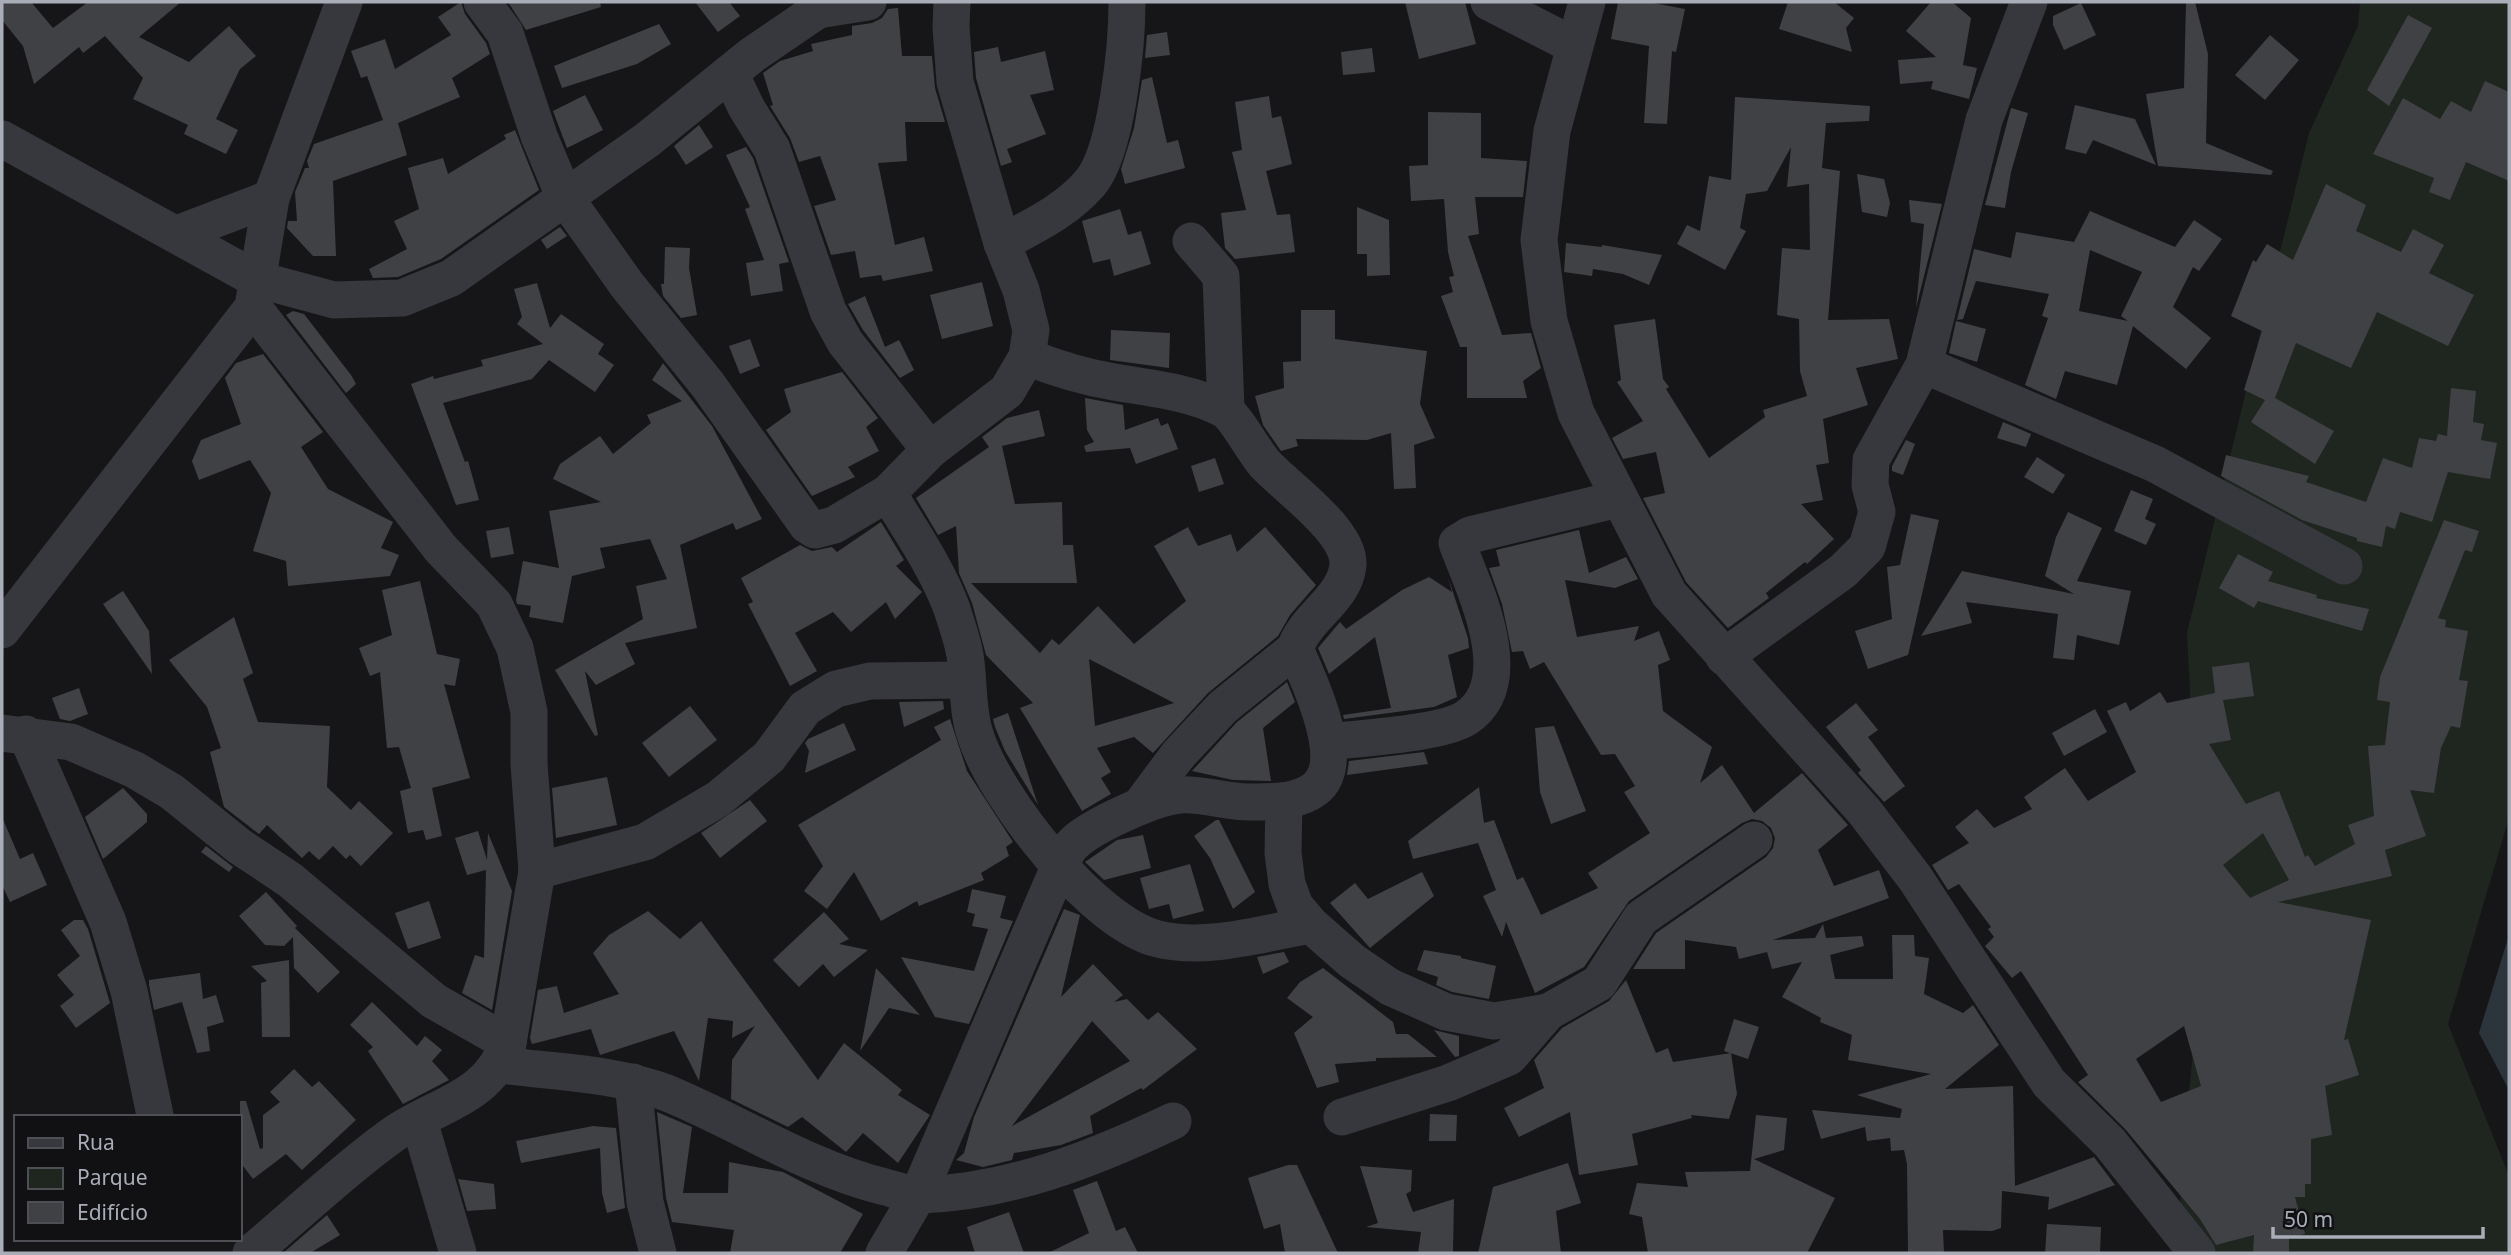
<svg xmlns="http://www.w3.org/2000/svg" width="2511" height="1255" font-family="'Noto Sans',sans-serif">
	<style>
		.green { fill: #1e261f }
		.water { fill: #2c353c }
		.building { fill: #404145; fill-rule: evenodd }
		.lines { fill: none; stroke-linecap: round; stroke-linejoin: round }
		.minor { stroke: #37383d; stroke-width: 37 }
	</style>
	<rect width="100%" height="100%" fill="#161618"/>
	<polygon class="green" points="2360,2 2509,2 2509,818 2448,1024 2509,1176 2509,1253 2178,1253 2182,1164 2203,951 2187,633 2309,133 2358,26"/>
	<polygon class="water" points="2509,935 2509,1090 2479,1033"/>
	<g class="building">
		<polygon points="2,2 31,2 53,28 88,2 181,2 139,37 189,62 229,26 256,56 240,69 216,119 238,130 226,154 184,134 188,125 133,99 143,78 105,36 83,53 79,47 34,84 23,46 2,20"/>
		<polygon points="461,2 465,14 486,43 490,54 452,78 460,97 398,123 407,155 333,181 336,256 313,256 287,228 288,221 297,221 295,192 305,168 309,168 307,161 314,144 383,120 367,76 361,78 351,51 385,39 395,69 451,35 438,17"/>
		<polygon points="508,2 600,2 601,7 526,30"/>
		<polygon points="695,2 729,2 740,16 718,32"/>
		<polygon points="1405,2 1465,2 1476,44 1419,59"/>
		<polygon points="1618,2 1648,2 1685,9 1676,52 1672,51 1667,124 1644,123 1649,46 1611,39"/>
		<polygon points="1788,2 1834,2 1854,18 1846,28 1852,52 1779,29"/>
		<polygon points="1931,2 1952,2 1971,18 1963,65 1977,68 1969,99 1931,89 1933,81 1900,84 1898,60 1936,57 1906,31"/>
		<polygon points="2186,2 2195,2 2208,54 2206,143 2273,171 2271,175 2158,166 2146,94 2184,88"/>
		<polygon points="2081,3 2096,35 2064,50 2053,25 2053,16"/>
		<polygon points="898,8 902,56 932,56 935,88 945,122 905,122 907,161 878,163 895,245 924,237 933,271 883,281 881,275 860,278 855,251 831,255 814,206 836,200 820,156 799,162 790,138 770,106 773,105 763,73 780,61 813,51 811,44 852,35 852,26 872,23 882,18 888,9"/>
		<polygon points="2408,15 2432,28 2389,106 2367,90"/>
		<polygon points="659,24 671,44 637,64 562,88 554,66"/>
		<polygon points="1167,32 1170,55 1145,58 1147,35"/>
		<polygon points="2270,35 2299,60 2265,100 2235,75"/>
		<polygon points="998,47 1001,62 1045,51 1054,90 1030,95 1046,134 1007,149 1012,162 1001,166 976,78 974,52"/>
		<polygon points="1372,48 1375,72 1343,75 1341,52"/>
		<polygon points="1152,77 1167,143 1178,140 1185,168 1125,184 1121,169 1134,128 1142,80"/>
		<polygon points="2485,81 2509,92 2509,181 2466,162 2450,200 2429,192 2434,178 2373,154 2403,98 2440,119 2451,101 2471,112"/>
		<polygon points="585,95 603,130 567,148 553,111"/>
		<polygon points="1269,96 1272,118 1281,116 1292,164 1266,171 1277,215 1290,214 1295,252 1235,259 1225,248 1221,213 1246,210 1232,152 1242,150 1235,102"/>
		<polygon points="1735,97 1870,106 1869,121 1826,123 1822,168 1840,171 1828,320 1889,319 1898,359 1856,368 1868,405 1823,419 1829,463 1816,465 1823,500 1801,504 1834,539 1807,564 1805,562 1766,593 1769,598 1728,628 1686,582 1643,498 1665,493 1656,452 1623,459 1612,438 1643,421 1617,382 1621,380 1614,325 1655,319 1663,379 1669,387 1666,389 1709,458 1765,417 1763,410 1807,396 1800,371 1799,319 1777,315 1782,248 1810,250 1809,184 1787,187 1791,147 1767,191 1746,194 1740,228 1746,231 1725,270 1677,244 1687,225 1700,231 1709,176 1731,180"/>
		<polygon points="2075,105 2135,119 2156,165 2093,140 2086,154 2065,149"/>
		<polygon points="2011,108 2028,113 2011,172 2005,208 1985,205"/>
		<polygon points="1428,112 1481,113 1481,158 1527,161 1523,197 1475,197 1479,234 1468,236 1502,335 1531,333 1541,368 1523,381 1527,398 1467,398 1467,347 1460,347 1441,296 1453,292 1449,277 1454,276 1448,252 1444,199 1411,201 1409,166 1428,165"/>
		<polygon points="699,125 713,147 686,165 674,146"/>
		<polygon points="515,130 539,190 441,259 398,277 373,278 369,269 407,249 394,221 419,209 408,168 443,158 448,174 506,139 504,135"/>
		<polygon points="746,147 753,158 789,262 779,264 783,291 751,296 746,263 764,260 745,209 750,207 726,155"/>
		<polygon points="1857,174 1884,179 1890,203 1887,217 1862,212"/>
		<polygon points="2326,184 2366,205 2356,231 2401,252 2413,229 2444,245 2429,273 2474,295 2448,346 2377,312 2351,368 2296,343 2275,398 2334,431 2315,464 2251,422 2265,400 2244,390 2262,331 2231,316 2253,260 2256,262 2267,244 2293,260"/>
		<polygon points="1909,200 1942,204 1916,308 1924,224 1911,222"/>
		<polygon points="1357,207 1389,220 1390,275 1367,276 1367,254 1357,254"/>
		<polygon points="1120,209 1128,235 1141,231 1151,264 1114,276 1110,259 1093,263 1082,221"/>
		<path d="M2090,211L2175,247L2194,220L2222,239L2199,271L2193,267L2173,307L2211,338L2186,369L2133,326L2117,385L2065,371L2056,399L2025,385L2048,318L2042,316L2049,294L1976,281L1963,319L1957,320L1974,249L2011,258L2016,232L2074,242ZM2090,250L2142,272L2121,316L2128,321L2079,311Z"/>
		<polygon points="560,227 567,236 547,249 541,240"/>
		<polygon points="1566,243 1602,247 1602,245 1662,255 1649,285 1623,274 1593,269 1592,276 1564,272"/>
		<polygon points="665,247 690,248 689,268 697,315 681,318 663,296 661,284 664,284"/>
		<polygon points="982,282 993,326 942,339 930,295"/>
		<polygon points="537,283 550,328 561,314 604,344 598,354 614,365 595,392 549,360 532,379 443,403 465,462 468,461 479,500 456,505 411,384 433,376 434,379 483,366 481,360 543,344 517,324 522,317 514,289"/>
		<polygon points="865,296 885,347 899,340 914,370 900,378 863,330 848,304"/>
		<polygon points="1301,310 1335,310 1335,339 1427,351 1420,404 1435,438 1414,445 1416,488 1394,489 1391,433 1367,440 1296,439 1298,446 1281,451 1263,425 1255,396 1284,388 1283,362 1301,361"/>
		<polygon points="293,311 304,314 351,375 356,384 346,393 286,315"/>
		<polygon points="1956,321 1986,329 1977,362 1949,353"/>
		<polygon points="1111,330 1170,333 1169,368 1110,360"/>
		<polygon points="750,339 760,366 740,374 729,346"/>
		<polygon points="263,354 323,432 301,447 328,489 393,522 381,548 399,555 390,576 288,586 286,561 253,551 271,493 250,460 199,480 192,461 201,440 241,424 225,378 236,363"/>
		<polygon points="663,363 712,426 762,519 736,530 733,523 680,545 697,628 625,643 635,664 596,685 585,671 598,735 595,736 555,670 643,619 636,586 667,579 650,539 600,548 605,568 572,576 563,623 529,617 531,606 517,604 516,600 523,561 559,568 549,511 601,502 553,479 560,464 600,436 613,454 651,423 647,415 682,401 652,380"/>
		<polygon points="842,372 878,418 866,427 879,451 848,467 855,477 812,496 766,430 791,412 784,389"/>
		<polygon points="2451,388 2476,391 2473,422 2484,424 2481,440 2497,443 2490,479 2448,472 2432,522 2400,512 2395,529 2386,526 2382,547 2357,541 2357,538 2302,520 2221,476 2226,455 2309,476 2306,482 2366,502 2383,458 2412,468 2419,438 2436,441 2438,434 2447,436"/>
		<polygon points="1085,398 1123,405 1125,430 1158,418 1161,426 1168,423 1178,449 1136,464 1130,448 1086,452 1084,446 1094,442 1087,430"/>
		<path d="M1039,410L1045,436L1002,446L1015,504L1062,502L1063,545H1073L1077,583H971L1040,653L1052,639L1059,645L1098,606L1134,644L1186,601L1154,546L1188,527L1198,546L1231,534L1237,552L1265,527L1316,585L1290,615L1278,636L1208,693L1153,753L1134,737L1097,748L1111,772L1101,778L1111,794L1082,811L1020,708L1033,703L986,655L972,603L959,573L956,526L938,535L916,498L989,447L982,437L1007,418ZM1089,659L1174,703L1095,726Z"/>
		<polygon points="2003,422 2031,434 2026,447 1997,438"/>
		<polygon points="1906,440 1915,444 1903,475 1892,471 1892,466"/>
		<polygon points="2037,457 2065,475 2053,494 2024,477"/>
		<polygon points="1215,458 1224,484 1199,492 1191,466"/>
		<polygon points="2131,490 2153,499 2145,519 2156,524 2146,545 2114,531"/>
		<polygon points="2068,512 2102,528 2077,581 2131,591 2119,645 2077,635 2074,660 2053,658 2058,614 1966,602 1972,623 1921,636 1962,571 2074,594 2045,576 2056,537"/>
		<polygon points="1911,514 1939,520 1908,655 1868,669 1855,631 1892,619 1887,567 1900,565"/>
		<path d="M2444,520L2479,531L2472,552L2465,550L2438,618L2446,620L2445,627L2468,631L2459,680L2468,681L2460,728L2451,726L2441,748L2434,793L2410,790L2426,836L2385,850L2392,876L2278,902L2371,920L2344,1040L2348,1039L2359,1075L2325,1086L2332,1135L2311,1139V1184H2305V1197H2295L2305,1234L2289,1238V1253H2253L2254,1235L2216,1245L2200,1219L2126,1130L2078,1082L2088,1075L2021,971L2012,978L1985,946L1994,937L1988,929L1991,927L1959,884L1948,890L1932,865L1969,843L1955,827L1977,809L1994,828L2032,809L2024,797L2065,768L2088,801L2136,772L2107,711L2126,702L2130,711L2160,692L2167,703L2215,693L2212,667L2249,662L2254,696L2223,700L2231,740L2209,744L2246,804L2279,791L2305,857L2308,855L2315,866L2355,844L2348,825L2374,816L2368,746L2385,745L2390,702L2377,700L2380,677ZM2263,833L2289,880L2250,898L2223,865ZM2184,1026L2201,1086L2161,1102L2136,1059Z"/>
		<polygon points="881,522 904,560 896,566 922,592 895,619 886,602 851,632 833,612 795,633 817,671 790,686 748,604 753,602 741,578 800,545 812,551 832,547 837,552"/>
		<polygon points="509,527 514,554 491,558 486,531"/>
		<polygon points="1579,530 1589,573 1626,557 1638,579 1615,588 1565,580 1577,637 1639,626 1634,641 1659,631 1670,660 1658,665 1663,711 1712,747 1700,783 1722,765 1754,813 1802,773 1848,825 1818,850 1834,886 1879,870 1889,898 1773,940 1815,938 1823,924 1826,938 1862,936 1864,946 1830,955 1835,979 1893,979 1892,935 1914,935 1915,956 1929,958 1924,994 1963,1013 1973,1005 1999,1045 1945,1089 2013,1086 2015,1186 2094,1157 2115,1185 2048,1210 2049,1197 2002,1191 2001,1228 1992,1231 1943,1230 1944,1253 1908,1253 1907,1164 1904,1150 1891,1151 1890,1138 1867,1141 1865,1127 1821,1139 1812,1110 1900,1118 1902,1109 1857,1095 1931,1074 1848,1060 1852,1035 1820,1022 1821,1018 1782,997 1802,962 1772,969 1767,952 1739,959 1736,947 1685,940 1685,969 1633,969 1656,933 1766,857 1773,848 1775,838 1771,828 1762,821 1752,819 1742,823 1629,901 1584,967 1535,993 1506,922 1502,937 1483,896 1496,890 1478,843 1413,859 1408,841 1479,787 1484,823 1494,820 1517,880 1523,877 1541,915 1598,888 1588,873 1650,833 1624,792 1635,786 1615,754 1601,755 1544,662 1530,669 1523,651 1512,652 1502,604 1489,568 1500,566 1496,550"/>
		<polygon points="2238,554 2273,572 2268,581 2317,595 2316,598 2369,609 2362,631 2258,601 2254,608 2219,588"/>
		<polygon points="1429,577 1452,592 1448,577 1468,638 1469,648 1448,655 1457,697 1434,707 1344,719 1343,715 1391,708 1375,637 1329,674 1318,648 1340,622 1346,629 1402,590"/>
		<polygon points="420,581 437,654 460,659 455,686 444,684 470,778 432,788 442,836 426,840 423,830 408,833 400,791 411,788 399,747 387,748 380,672 370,676 359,648 392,635 382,590"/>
		<polygon points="123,591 149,631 152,674 103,604"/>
		<polygon points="234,617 253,673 243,679 258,722 330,726 327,787 351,810 359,801 393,833 361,866 350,855 346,859 333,846 319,860 309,851 302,858 267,825 259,834 224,807 210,752 221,748 207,707 169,660"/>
		<polygon points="1287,682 1295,702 1263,728 1271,781 1233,780 1192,771 1237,722"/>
		<polygon points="79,688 88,714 70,721 60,719 52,698"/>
		<polygon points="943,701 944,709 904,727 899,702"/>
		<polygon points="1856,703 1878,730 1868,737 1905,786 1884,802 1858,773 1861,770 1826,727"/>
		<polygon points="690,706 717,740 669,777 642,743"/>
		<polygon points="2095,709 2107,732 2064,756 2052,733"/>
		<polygon points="1008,713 1038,805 1005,751 995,727 993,719"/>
		<polygon points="950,719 967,771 1013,842 1006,847 1009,856 981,873 984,880 919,906 917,901 881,921 854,872 827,909 804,891 823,866 798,825 941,740 934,727"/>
		<polygon points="844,723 856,750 805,773 809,751 805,743 808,739"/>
		<polygon points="1554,726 1586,811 1551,824 1540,792 1535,728"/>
		<polygon points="1424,752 1428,764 1347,775 1349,761"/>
		<polygon points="607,777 617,825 556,838 552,788"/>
		<polygon points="123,788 147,814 147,822 103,859 85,817"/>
		<polygon points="750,800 767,821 720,858 701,833"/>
		<polygon points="2,817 20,859 33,853 47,885 10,902 2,885"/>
		<polygon points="1216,820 1219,820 1255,892 1233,909 1210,858 1194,836"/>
		<polygon points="478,831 487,860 488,833 512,891 492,1010 462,993 475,955 484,958 486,870 467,875 455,838"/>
		<polygon points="1143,835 1151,868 1104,880 1085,862 1117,840"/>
		<polygon points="206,846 233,867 229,872 201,852"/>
		<polygon points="1190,864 1204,911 1173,919 1169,904 1149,909 1140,878"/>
		<polygon points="1422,872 1434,896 1370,948 1330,903 1355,883 1368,899"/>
		<polygon points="972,889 1006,896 1000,918 1013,921 969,1024 935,1017 901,957 974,971 988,929 972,926 975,914 967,912"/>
		<polygon points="266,892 297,926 295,928 340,972 318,993 294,968 293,937 284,946 265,945 239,916"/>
		<polygon points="429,901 441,938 408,949 395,913"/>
		<path d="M1064,909L1080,915L1061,997L1093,964L1123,995L1114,1002L1127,999L1148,1020L1158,1012L1197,1049L1143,1090L1141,1088L1090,1116L1093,1133L1061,1145L1014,1153L1012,1160L983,1167L956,1160L964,1153L974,1117ZM1092,1021L1130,1061L1012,1126Z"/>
		<polygon points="648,911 680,939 701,921 818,1080 844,1043 902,1090 898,1095 930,1115 898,1163 863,1133 846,1152 802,1117 788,1127 731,1099 732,1060 755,1026 732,1038 733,1021 708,1018 699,1081 674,1031 600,1055 591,1029 532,1044 530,1038 538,990 557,986 564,1013 619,994 593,953 609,935"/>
		<polygon points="824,912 849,939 839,944 868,950 834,977 823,964 799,987 773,960"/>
		<polygon points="74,920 83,920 88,929 110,1003 76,1028 60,1006 74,995 57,975 80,956 61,930"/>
		<polygon points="1424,950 1461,956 1461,958 1496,966 1489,999 1452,992 1436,985 1438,977 1417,970"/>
		<polygon points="1284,952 1289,962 1263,974 1257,957"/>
		<polygon points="289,960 290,1037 262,1037 261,983 267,981 251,966"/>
		<polygon points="876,968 920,1015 889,1008 860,1051"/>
		<polygon points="1323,968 1393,1022 1396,1034 1408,1034 1437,1057 1376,1058 1376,1061 1335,1064 1339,1082 1317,1088 1294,1033 1313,1017 1287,998 1300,982"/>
		<polygon points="200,973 203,999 216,995 224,1022 207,1027 210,1051 197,1053 182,1002 154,1010 149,985 149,980"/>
		<polygon points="1626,980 1656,1053 1668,1048 1673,1062 1731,1053 1737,1094 1729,1119 1691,1115 1692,1118 1632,1134 1638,1165 1579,1175 1570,1112 1519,1137 1504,1108 1544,1088 1534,1060 1562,1028 1609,1001"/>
		<polygon points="372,1002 417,1046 425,1036 442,1050 432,1061 449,1080 403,1104 368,1051 373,1047 350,1025"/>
		<polygon points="1734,1019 1759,1027 1748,1059 1724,1051"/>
		<polygon points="1434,1030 1459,1036 1459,1056 1455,1057"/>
		<polygon points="294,1069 312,1087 319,1081 356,1120 302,1170 286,1154 253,1179 240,1162 240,1101 246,1101 260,1149 263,1148 263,1115 280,1102 270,1092"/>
		<polygon points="657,1112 692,1127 683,1193 728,1193 729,1162 783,1172 863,1214 840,1253 730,1253 734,1230 672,1222 666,1198"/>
		<polygon points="1430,1114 1457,1115 1456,1141 1429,1141"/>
		<polygon points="1756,1115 1787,1118 1784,1150 1754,1159 1835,1198 1807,1253 1648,1253 1642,1217 1629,1214 1637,1183 1688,1187 1685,1172 1750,1171"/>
		<polygon points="593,1126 616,1128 625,1208 607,1213 602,1193 600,1148 521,1163 516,1141"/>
		<polygon points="1568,1163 1581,1203 1556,1211 1561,1253 1478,1253 1493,1187"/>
		<polygon points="1288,1165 1297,1165 1338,1253 1285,1253 1280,1224 1264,1229 1248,1178"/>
		<polygon points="1360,1166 1412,1170 1411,1191 1406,1194 1413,1212 1454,1199 1453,1253 1418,1253 1421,1232 1366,1227 1378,1223"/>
		<polygon points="458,1179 494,1184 496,1209 467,1211"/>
		<polygon points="1097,1181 1116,1231 1125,1227 1138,1253 1048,1253 1089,1233 1073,1190"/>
		<polygon points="1009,1212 1024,1253 975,1253 967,1227"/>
		<polygon points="327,1215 340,1235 310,1253 283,1253"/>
		<polygon points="2047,1224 2101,1227 2100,1253 2045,1253"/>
	</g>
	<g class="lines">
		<g class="minor">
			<polyline points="482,2 505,33 539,136 564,196 627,285 708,385 807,525 815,530 834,525 888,493 930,450 1007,391 1027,357 1031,330 1021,290 1002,243 955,82 951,27 952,2"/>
			<polyline points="813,2 818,10 868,2"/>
			<polyline points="1489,2 1573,45"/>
			<polyline points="1587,2 1552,131 1539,240 1549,321 1576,413 1669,594 1864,811 1915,878 2049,1083 2110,1143 2197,1253"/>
			<polyline points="730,73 746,107 772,149 828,311 845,342 930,450"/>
			<polyline points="2,139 256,279 334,300 402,298 451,278 647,140 752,55 818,10"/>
			<polyline points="177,234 271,198"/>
			<polyline points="1191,241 1221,276 1226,410"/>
			<path d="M1002,243C1033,226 1066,211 1090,183C1117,152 1127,44 1127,2"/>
			<polyline points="1924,365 2155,464 2344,566"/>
			<path d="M888,493C910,530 937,568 952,609C956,622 961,636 964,650C970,677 966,707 975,734C994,797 1094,924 1158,939C1206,951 1263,933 1311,925"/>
			<polyline points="2,630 253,307 271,198 344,2"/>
			<polyline points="1724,657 1843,571 1867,547 1877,512 1870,485 1871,460 1924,365 1984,120 2029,2"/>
			<polyline points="2,733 71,742 135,770 172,792 239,846 290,880 434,1001 508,1043"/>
			<polyline points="26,734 108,922 129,991 155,1115"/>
			<path d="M1328,742C1360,738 1441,734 1466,718C1521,682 1474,589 1457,543L1470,535L1618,499"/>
			<polyline points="1284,801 1283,853 1287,884 1295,906 1311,925 1352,961 1390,987 1446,1012 1494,1021 1548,1012 1599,983 1641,918 1754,840"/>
			<polyline points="1140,806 1178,755 1223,707 1295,649"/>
			<polyline points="537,871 645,842 718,799 769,757 805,708 836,689 870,681 966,680"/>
			<path d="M500,1065C555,1072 615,1073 667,1093C740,1123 807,1168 885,1187C896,1190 909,1195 921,1195C1010,1192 1093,1159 1173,1121"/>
			<polyline points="633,1082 645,1202 658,1253"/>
			<polyline points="1342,1117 1448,1083 1509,1057 1548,1012"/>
			<polyline points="419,1121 458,1253"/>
			<path d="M251,1253C297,1215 342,1171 391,1136C435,1104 487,1101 508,1043L537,871L529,764V712L515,648L494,604L441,549L253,307"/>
			<path d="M884,1253L918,1195L1059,867C1063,860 1067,850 1073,844C1091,826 1153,798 1179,795C1201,793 1225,802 1248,802C1270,802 1297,803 1315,789C1349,763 1309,680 1295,649C1305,617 1345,599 1348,565C1350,531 1287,488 1265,464C1254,452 1235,415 1223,409C1190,392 1150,388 1114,382C1084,377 1055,368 1027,357"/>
		</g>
	</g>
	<rect width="2511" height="1255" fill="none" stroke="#a8adb8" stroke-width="7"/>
	<rect x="14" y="1115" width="228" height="126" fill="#111113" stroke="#4d4f55" stroke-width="2"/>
	<rect x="28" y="1138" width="35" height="10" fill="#37383d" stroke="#4d4f55" stroke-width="2"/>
	<text x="77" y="1150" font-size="21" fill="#a8adb8">Rua</text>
	<rect x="28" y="1168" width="35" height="21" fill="#1e261f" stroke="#4d4f55" stroke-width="2"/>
	<text x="77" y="1185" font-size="21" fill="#a8adb8">Parque</text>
	<rect x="28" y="1202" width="35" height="21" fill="#404145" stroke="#4d4f55" stroke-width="2"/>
	<text x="77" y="1220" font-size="21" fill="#a8adb8">Edifício</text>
	<path d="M2273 1227v10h210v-10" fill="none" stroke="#a8adb8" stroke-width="3.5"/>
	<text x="2284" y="1227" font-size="21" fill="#a8adb8" stroke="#111113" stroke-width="5" paint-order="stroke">50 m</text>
</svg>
